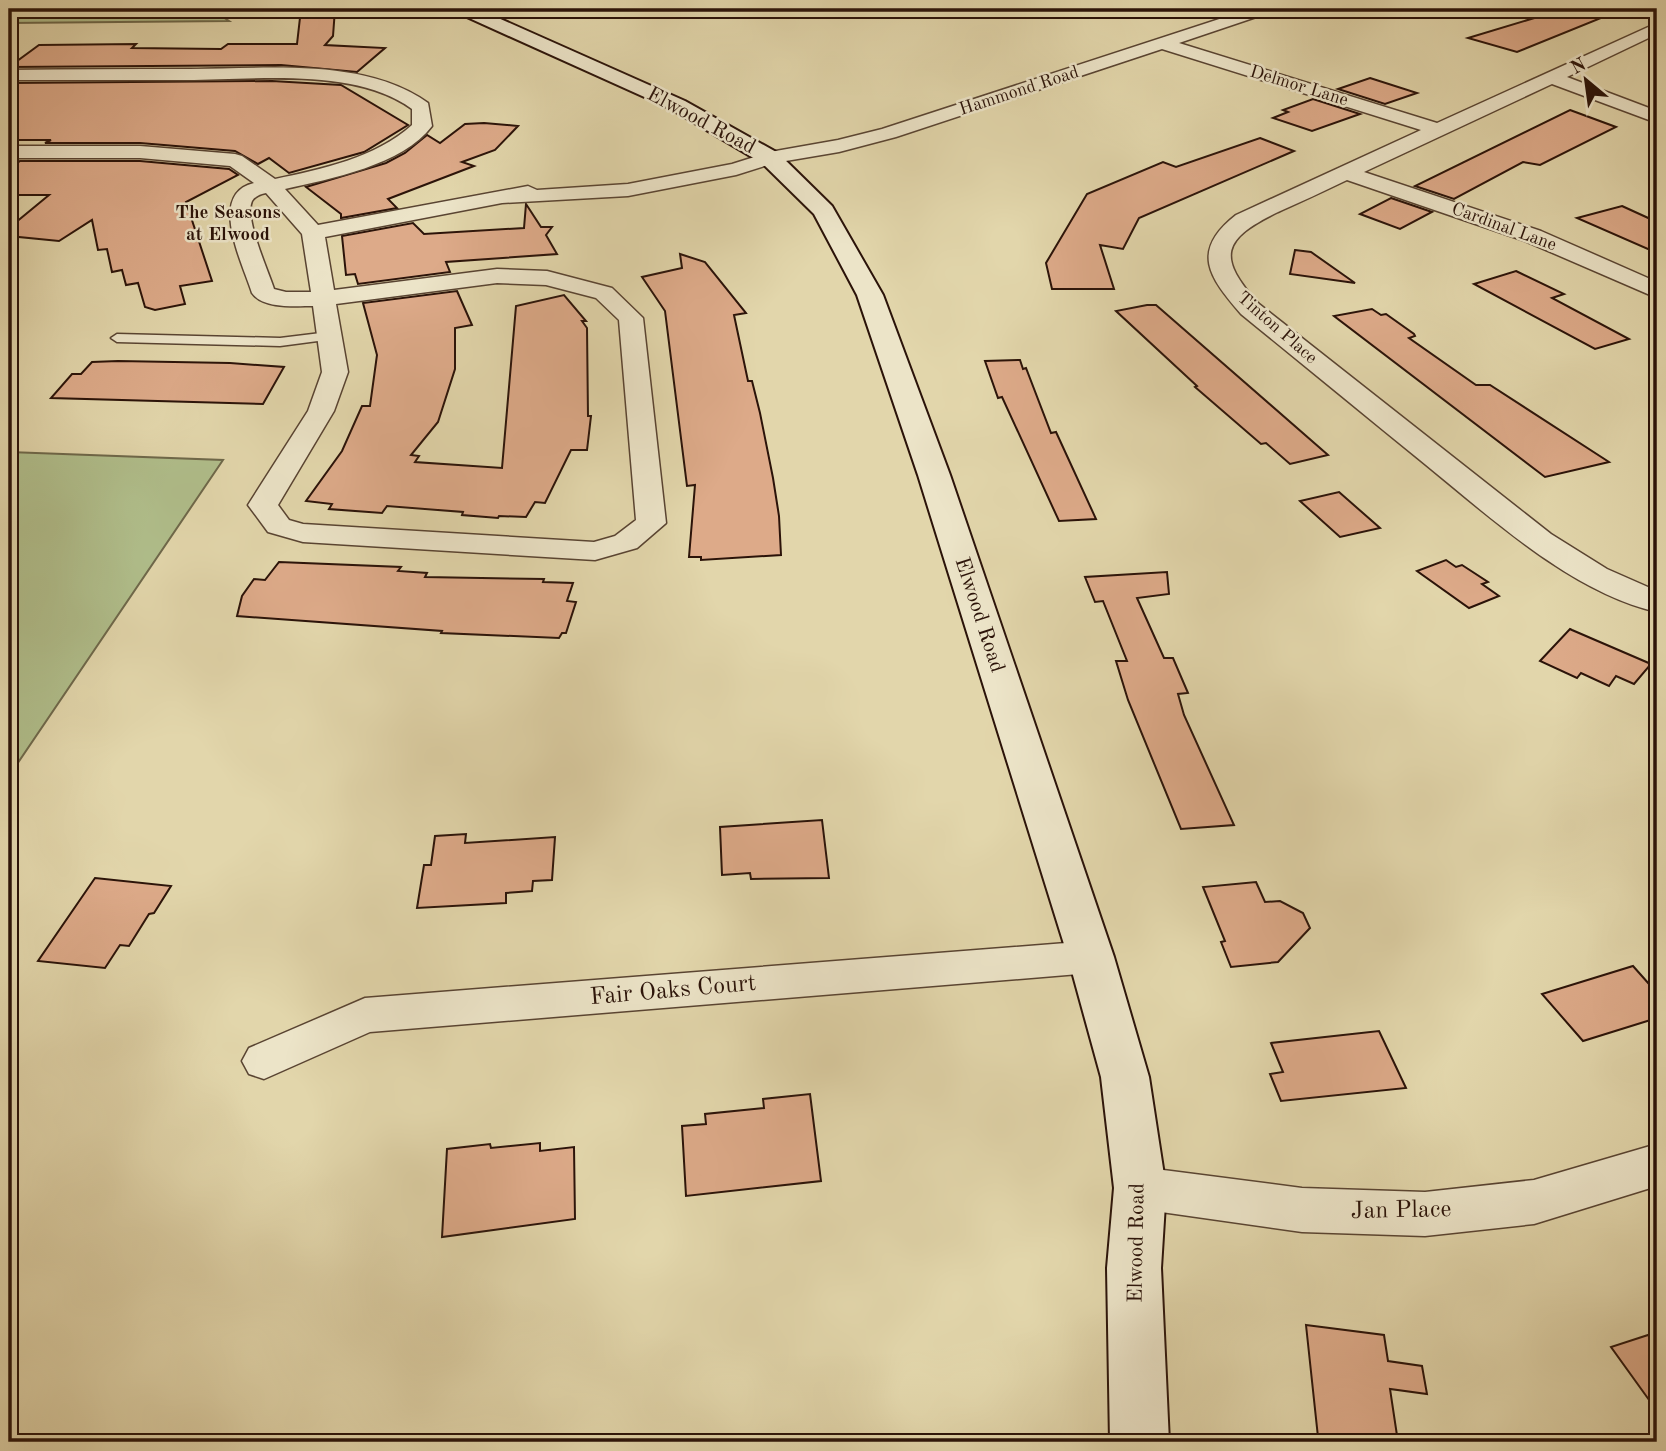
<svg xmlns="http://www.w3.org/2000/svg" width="1666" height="1451" font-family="'Old Standard TT',serif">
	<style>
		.green { fill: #b0be8b; stroke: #6e684a; stroke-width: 2 }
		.building { fill: #ddaa89; stroke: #2b1309; stroke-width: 2 }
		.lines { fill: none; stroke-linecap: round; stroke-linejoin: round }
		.lane-casing { stroke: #594432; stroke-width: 3 }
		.street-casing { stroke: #594432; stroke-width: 3 }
		.secondary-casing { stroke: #2b1309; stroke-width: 4 }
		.lane { fill: #ece4c8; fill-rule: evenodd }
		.street { fill: #ece4c8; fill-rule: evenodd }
		.secondary { fill: #ece4c8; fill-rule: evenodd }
		.labels { text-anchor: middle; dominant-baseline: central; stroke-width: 5; stroke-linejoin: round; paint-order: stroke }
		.far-street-label { font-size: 18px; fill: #2b1309; stroke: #ece4c8 }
		.far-neighbourhood-label { font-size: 19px; font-weight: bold; fill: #2b1309; stroke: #ece4c8 }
		.street-label { font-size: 21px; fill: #2b1309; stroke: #ece4c8 }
		.near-street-label { font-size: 24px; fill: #2b1309; stroke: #ece4c8 }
	</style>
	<rect width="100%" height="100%" fill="#e2d6ab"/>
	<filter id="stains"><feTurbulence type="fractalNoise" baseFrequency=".00286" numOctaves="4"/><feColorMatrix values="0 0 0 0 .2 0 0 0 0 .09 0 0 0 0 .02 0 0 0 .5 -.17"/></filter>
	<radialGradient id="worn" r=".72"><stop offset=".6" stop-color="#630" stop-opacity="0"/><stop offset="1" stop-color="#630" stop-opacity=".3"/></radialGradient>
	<g class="green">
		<polygon points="9,9 211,9 229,21 9,23"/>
		<polygon points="9,452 223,460 9,776"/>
	</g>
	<g class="building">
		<polygon points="301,9 335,9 333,36 325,45 385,48 357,72 281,65 9,67 39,45 136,44 132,48 221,49 228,44 297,44"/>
		<polygon points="1564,9 1597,9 1601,18 1517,52 1468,38"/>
		<polygon points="1370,78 1417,93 1385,104 1338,89"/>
		<polygon points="272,81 341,85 408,125 364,152 289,173 269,158 258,164 235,151 140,143 45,143 51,140 9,140 9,83"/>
		<polygon points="1313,99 1360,114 1312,131 1273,118 1288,112 1283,110"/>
		<polygon points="1570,110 1616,127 1540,165 1523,162 1454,199 1415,186"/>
		<polygon points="484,123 518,126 495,150 462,162 474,166 388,199 397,208 341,218 341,214 306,187 386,163 405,153 427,135 440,143 465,124"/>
		<polygon points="1260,138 1294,151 1139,218 1123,249 1100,245 1114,289 1052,289 1046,263 1087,194 1163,162 1176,167"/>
		<polygon points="20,161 140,161 229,169 238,175 186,202 212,281 180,286 185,304 155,310 145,307 138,283 126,285 122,270 112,272 107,249 98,250 92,220 59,241 9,236 9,228 49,195 9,195 9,169"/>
		<polygon points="1391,198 1432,212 1400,229 1360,214"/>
		<polygon points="526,204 541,227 552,227 546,235 557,254 446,262 450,272 358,284 355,274 346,275 342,236 413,223 424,234 524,228"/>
		<polygon points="1622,206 1657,222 1657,253 1577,218"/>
		<polygon points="1295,250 1311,252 1355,283 1290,274"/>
		<polygon points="680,254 705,262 746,313 734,315 748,381 752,381 760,413 773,478 779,516 781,555 701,560 701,557 689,557 695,485 687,486 665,311 642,277 682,268"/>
		<polygon points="1516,271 1564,294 1552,298 1629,339 1595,349 1474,284"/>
		<polygon points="457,291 472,325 455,328 455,369 438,422 411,455 419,456 415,462 502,468 516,306 564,295 586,321 582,321 587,328 588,416 591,416 587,450 571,450 545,503 535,502 526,517 499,516 498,518 462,515 463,512 387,506 382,513 329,509 332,504 306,501 342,451 362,406 370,406 377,355 363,303"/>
		<polygon points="1147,305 1156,305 1328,455 1290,464 1266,443 1261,444 1195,387 1197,386 1116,311"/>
		<polygon points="1372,309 1381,315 1386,314 1414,334 1415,336 1409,338 1476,385 1490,385 1609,462 1545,477 1334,316"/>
		<polygon points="1020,360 1023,369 1026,368 1051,433 1056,432 1096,519 1059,521 1002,397 998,398 985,361"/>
		<polygon points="118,361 230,363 284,367 263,404 51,398 72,374 81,374 92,362"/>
		<polygon points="1339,492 1380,528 1340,537 1300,501"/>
		<polygon points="1446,560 1456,567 1462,565 1488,582 1482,584 1499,596 1469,608 1417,571"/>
		<polygon points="279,562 401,567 398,571 427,573 425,577 544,579 543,582 573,583 567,601 576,602 566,633 562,633 559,638 441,633 442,631 237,616 242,596 254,579 265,580"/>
		<polygon points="1167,572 1169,594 1137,598 1164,658 1173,658 1188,693 1178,694 1184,715 1234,825 1181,829 1128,700 1116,661 1127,661 1103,601 1095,602 1085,577"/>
		<polygon points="1570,629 1572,630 1651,664 1634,684 1616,676 1609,686 1581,673 1577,678 1540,661"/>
		<polygon points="822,820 829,878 751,879 750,873 722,875 720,827"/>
		<polygon points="466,834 465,843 555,837 552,880 533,881 532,891 506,893 506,903 417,908 424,865 431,865 435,836"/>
		<polygon points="95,878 171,886 154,913 149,914 129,946 120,945 105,968 38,961"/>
		<polygon points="1256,882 1265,902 1280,901 1303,913 1310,928 1278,962 1231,967 1221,942 1225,941 1203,887"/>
		<polygon points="1633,966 1657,993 1657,1018 1583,1041 1542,994"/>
		<polygon points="1379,1031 1406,1088 1281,1101 1270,1074 1283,1072 1271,1043"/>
		<polygon points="810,1094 821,1181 686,1196 682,1126 706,1124 705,1114 764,1108 763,1099"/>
		<polygon points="540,1143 540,1151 574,1147 575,1219 442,1237 447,1149 490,1144 491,1148"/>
		<polygon points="1306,1325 1384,1335 1388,1361 1422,1366 1427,1394 1390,1389 1398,1442 1361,1442 1318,1437"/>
		<polygon points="1648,1335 1657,1348 1657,1411 1611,1347"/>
	</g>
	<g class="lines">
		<defs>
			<g id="lane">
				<polygon points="353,9 469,9 470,10 466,12 380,14"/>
				<polygon points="329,332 335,336 333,339 280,346 117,342 111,338 117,334 280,338"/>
			</g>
			<g id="street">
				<polygon points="501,9 529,9 527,12 486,22 478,17 480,14"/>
				<path d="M1250,9H1273L1271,12L1179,43L1437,123L1657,23V34L1567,77L1657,111V123L1552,84L1364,172L1541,231L1657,282V298L1525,241L1347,180C1324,191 1301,202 1278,212C1222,239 1216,257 1259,304L1551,534L1607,569L1657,591V612C1570,592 1488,515 1420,460C1360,411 1301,363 1241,314C1209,277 1190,251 1236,215L1421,130L1162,49L896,137L839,152L774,163L736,175L628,196L502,203L325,237L334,290L497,269L547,271L612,288L643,318L666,523L637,548L595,560L303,542L268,532L248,505L308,411L322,372L313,306C295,306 263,309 252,293C243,264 207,194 254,183L230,166L140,158H9V146H140L235,154L242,156L275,179C322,169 375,158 412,125V109C355,67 254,80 186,80C127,80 68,80 9,80V70C69,69 130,69 190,69C264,69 365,57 428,103L432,126C403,165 330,179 285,189L318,225L528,186L537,190L628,184L732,164L770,152L838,140L882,129ZM266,193L302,234L311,292H286L274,289C268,270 244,218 252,201C255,196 261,194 266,193ZM497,283L546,285L596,298L619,320L636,520L615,536L594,542L303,524L289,520L278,505L334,411L348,372L336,304Z"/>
				<polygon points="1091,941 1106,946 1112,957 1106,968 1091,973 370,1032 264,1079 249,1074 242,1061 249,1048 365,998"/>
				<polygon points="1657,1144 1657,1186 1534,1224 1425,1236 1302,1232 1140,1209 1123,1203 1116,1188 1123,1173 1140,1167 1302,1188 1425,1192 1534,1180"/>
			</g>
			<polygon id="secondary" points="455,9 478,9 685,101 778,153 832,206 883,295 950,475 1114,957 1149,1077 1166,1188 1161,1268 1169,1442 1110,1442 1107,1268 1114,1188 1101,1077 1068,957 918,475 857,295 814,214 762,163 671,109 458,13"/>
		</defs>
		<use href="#lane" class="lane-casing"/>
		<use href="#street" class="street-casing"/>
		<use href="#secondary" class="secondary-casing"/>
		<use href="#lane" class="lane"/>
		<use href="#street" class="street"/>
		<use href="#secondary" class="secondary"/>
	</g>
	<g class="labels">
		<g class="far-street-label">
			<text transform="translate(1299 86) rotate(17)">Delmor Lane</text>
			<text transform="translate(1019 91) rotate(-18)">Hammond Road</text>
			<text transform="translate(1504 227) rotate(20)">Cardinal Lane</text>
			<text transform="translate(1277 328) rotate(41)">Tinton Place</text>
		</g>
		<g class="far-neighbourhood-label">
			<text x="228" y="213">The Seasons<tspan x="228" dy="22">at Elwood</tspan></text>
		</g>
		<g class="street-label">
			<text transform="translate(701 121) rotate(28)">Elwood Road</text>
			<text transform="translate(979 615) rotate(72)">Elwood Road</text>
			<text transform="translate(1137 1243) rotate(-89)">Elwood Road</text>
		</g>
		<g class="near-street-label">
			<text transform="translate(673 991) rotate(-5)">Fair Oaks Court</text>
			<text transform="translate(1401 1211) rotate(-1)">Jan Place</text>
		</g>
	</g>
	<rect width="1666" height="1451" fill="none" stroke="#e2d6ab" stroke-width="35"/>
	<rect x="10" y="10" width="1645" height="1430" fill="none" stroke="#2b1309" stroke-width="3.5"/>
	<rect x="18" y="18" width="1631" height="1416" fill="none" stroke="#2b1309" stroke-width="2"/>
	<g transform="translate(1586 80) rotate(331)" stroke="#ece4c8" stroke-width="5" paint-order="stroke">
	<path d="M0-5L12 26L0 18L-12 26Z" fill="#2b1309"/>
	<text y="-10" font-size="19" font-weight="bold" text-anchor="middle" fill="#2b1309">N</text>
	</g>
	<rect width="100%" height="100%" filter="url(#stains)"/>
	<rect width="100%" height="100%" fill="url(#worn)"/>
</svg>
